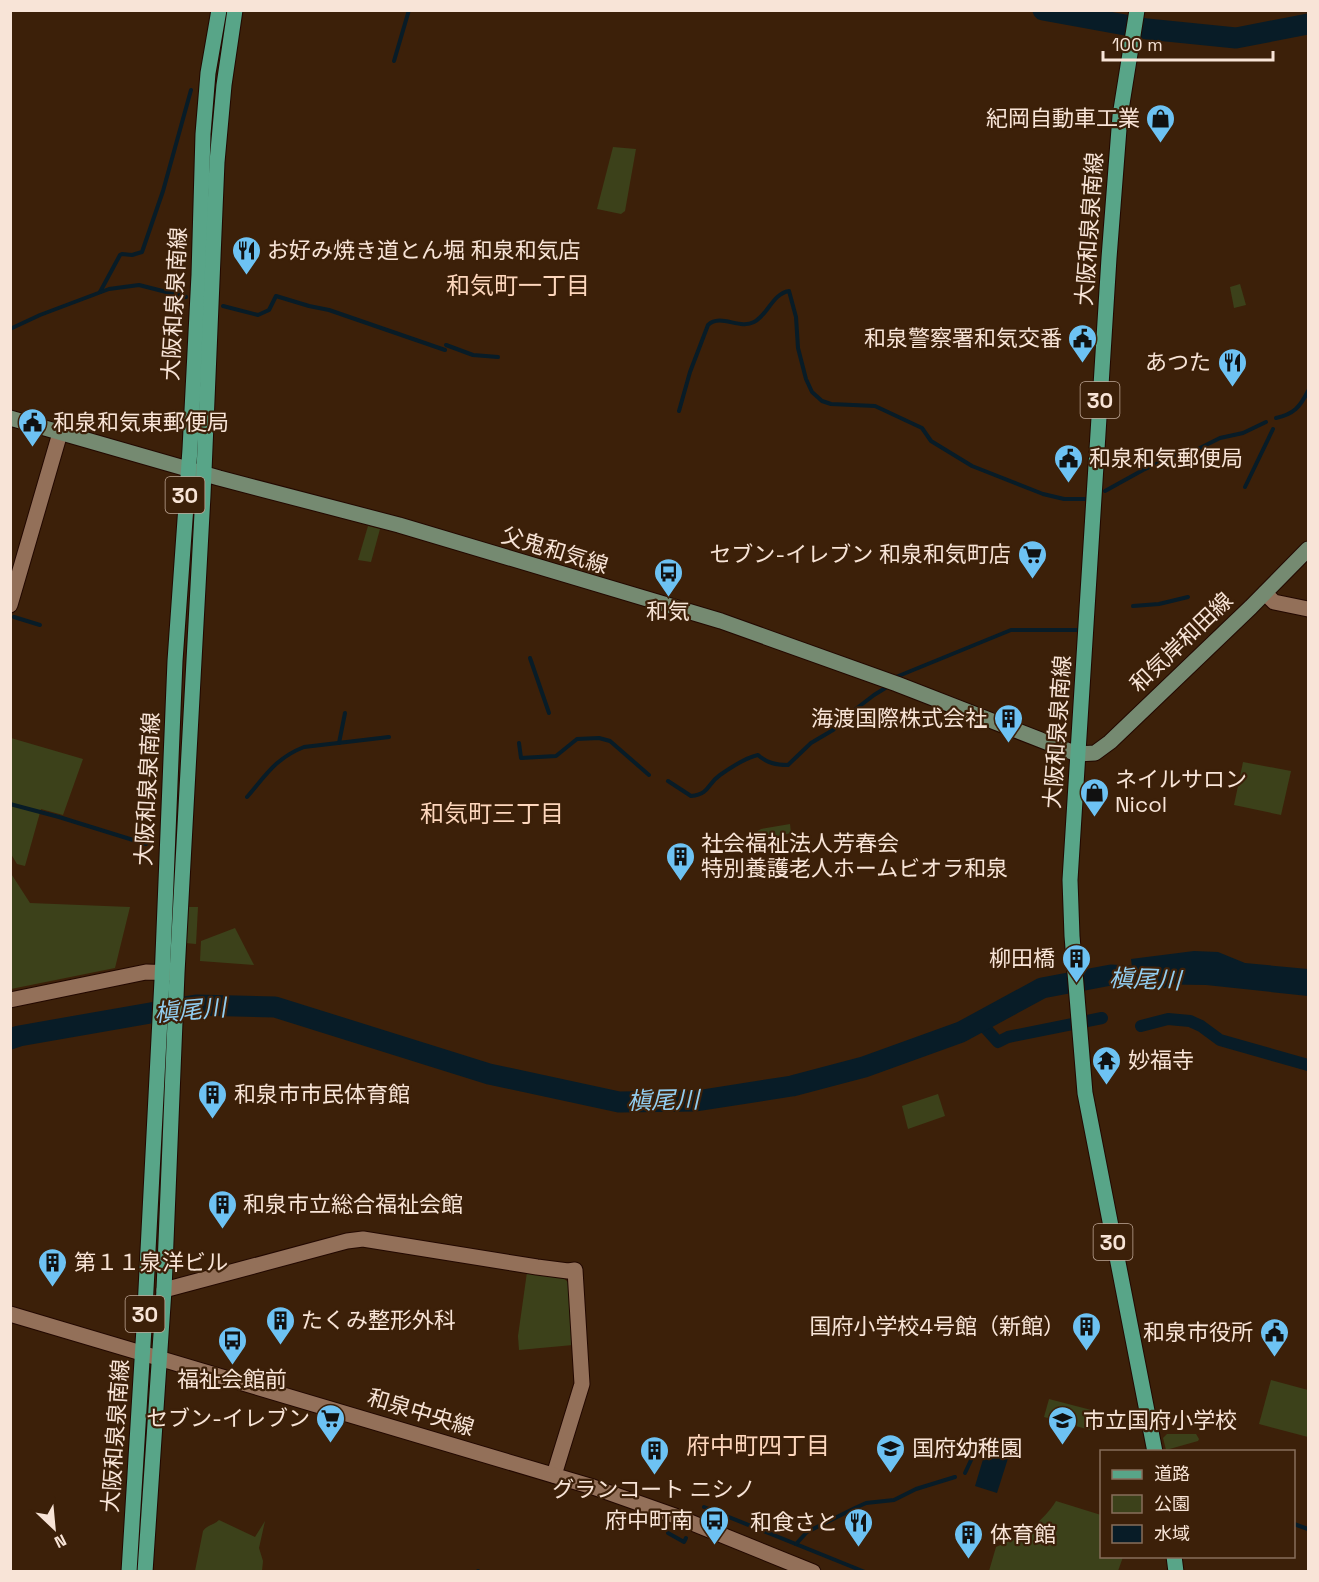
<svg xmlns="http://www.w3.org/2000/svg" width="1319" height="1582" font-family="'Space Grotesk','Noto Sans JP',sans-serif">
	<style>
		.green { fill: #3c411a }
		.water { fill: #081c27 }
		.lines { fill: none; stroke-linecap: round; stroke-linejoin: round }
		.stream { stroke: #081c27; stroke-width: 4 }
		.canal { stroke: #081c27; stroke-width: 12 }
		.river { stroke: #081c27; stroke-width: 21 }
		.tertiary-casing { stroke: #220800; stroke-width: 17 }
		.secondary-casing { stroke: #220800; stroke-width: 17 }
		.primary-casing { stroke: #220800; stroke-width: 17 }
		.tertiary { stroke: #937059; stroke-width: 15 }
		.secondary { stroke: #758a71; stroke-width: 15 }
		.primary { stroke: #58a588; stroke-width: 15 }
		.labels { text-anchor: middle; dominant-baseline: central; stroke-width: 4.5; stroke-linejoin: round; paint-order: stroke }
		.shield { fill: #3c2009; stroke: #c0a999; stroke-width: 1.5 }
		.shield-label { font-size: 21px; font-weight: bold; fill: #f8e4d7 }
		.poi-label { font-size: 22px; fill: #f8e4d7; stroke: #3c2009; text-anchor: start }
		.street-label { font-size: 22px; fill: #f8e4d7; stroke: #3c2009 }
		.neighbourhood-label { font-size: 24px; fill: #fdd6bc; stroke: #3c2009 }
		.water-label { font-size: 24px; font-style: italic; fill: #92cef1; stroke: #3c2009 }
	</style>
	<rect width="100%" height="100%" fill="#3c2009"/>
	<g class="green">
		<polygon points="613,147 636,149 625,211 621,214 597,209"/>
		<polygon points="1240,284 1246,305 1234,308 1230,287"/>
		<polygon points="368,526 380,529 371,562 358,560"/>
		<polygon points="11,738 83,759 63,815 41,809 25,866 17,864 11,854"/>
		<polygon points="1243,762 1291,771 1281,815 1234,805"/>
		<polygon points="790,824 791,833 761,840 756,832 761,829"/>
		<polygon points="10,872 30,903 130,907 115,968 11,989"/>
		<polygon points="188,907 198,907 196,944 185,943"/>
		<polygon points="235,928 254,965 200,961 201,941"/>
		<polygon points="938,1094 945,1116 908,1129 902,1106"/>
		<polygon points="527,1272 561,1276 570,1284 573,1345 519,1350 518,1336"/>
		<polygon points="1271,1380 1308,1390 1308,1437 1259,1424"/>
		<polygon points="1049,1399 1095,1411 1090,1430 1044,1417"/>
		<polygon points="1167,1434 1196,1434 1199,1439 1198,1441 1166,1450 1163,1438"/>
		<path d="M1056,1501L1101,1515L1102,1556L1123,1557L1118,1571H989L996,1547C1020,1536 1042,1524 1056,1501Z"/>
		<path d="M219,1520L255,1537L265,1521L259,1548L263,1561L262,1571H195L203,1531C207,1525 214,1525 219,1520Z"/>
	</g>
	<g class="water">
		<polygon points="1194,951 1218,952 1245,963 1308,969 1308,996 1206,985 1134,984 1131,959"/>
		<polygon points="987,1446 1010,1452 997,1493 975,1486"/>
	</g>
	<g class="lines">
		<g class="stream">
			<polyline points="394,61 409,10"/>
			<polyline points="100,292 120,255 122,254 132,255 142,252 163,191 191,90"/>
			<polyline points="223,306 258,315 269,310 276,296 309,306 329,310 445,350"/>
			<polyline points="10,329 40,315 109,289 139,285 186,297"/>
			<polyline points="446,345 473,355 498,357"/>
			<path d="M679,411L690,372L708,325C721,313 739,330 754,322C768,315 772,294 789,291L796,317L798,348L806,379L812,392L822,401L831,404L875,406L922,428L931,441L972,466L1043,494L1064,499H1086"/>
			<path d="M1276,418C1294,414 1300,407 1308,391"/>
			<polyline points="1245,487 1273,429"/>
			<polyline points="1105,491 1143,470 1178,454 1192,452 1220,438 1243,433 1266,422"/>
			<polyline points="1133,606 1159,604 1188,597"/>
			<polyline points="14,617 40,625"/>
			<polyline points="530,658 549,713"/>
			<polyline points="896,677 1011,630 1078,630"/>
			<polyline points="339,743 345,713"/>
			<polyline points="519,743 521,758 556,756 577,739 599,738 610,741 649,775"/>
			<path d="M668,781L691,796C710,794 707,784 720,775C730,768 748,757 758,755C767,763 776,765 788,765L811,743L833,730L848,715L874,695L887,687"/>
			<path d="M247,797C266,775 276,758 304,747L389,737"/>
			<polyline points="10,804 59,817 146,844"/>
			<polyline points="965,1473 979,1443 993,1438 1005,1443"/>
			<polyline points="704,1507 865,1572"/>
			<polyline points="1294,1524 1308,1529"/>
			<polyline points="668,1533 684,1542 686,1538"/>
			<polyline points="796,1544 807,1532 855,1508 866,1503 894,1500 916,1489 955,1477"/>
			<polyline points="478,1572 478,1571"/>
		</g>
		<g class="canal">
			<polyline points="980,1022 998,1042 1008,1037 1102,1018"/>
			<polyline points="1141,1026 1168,1019 1190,1021 1201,1026 1220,1040 1308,1065"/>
		</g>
		<g class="river">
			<polyline points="1043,10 1147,29 1236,38 1308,24"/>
			<polyline points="10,1039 19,1036 196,1005 275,1007 489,1074 619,1102 696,1101 792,1086 864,1067 961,1032 1042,988 1111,975 1162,978"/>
		</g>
		<defs>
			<g id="tertiary">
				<polyline points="1265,593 1274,602 1308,609"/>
				<polyline points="10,605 60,433"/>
				<polyline points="10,1000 146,972 176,973"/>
				<polyline points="164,1290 347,1241 363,1239 537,1267 568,1271 575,1270 582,1384 554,1475"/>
				<polyline points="10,1314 593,1487 675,1516 813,1572"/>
			</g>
			<polyline id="secondary" points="10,418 219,478 399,525 721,621 897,684 1077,754 1095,753 1110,742 1251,607 1308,549"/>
			<g id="primary">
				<polyline points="1137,10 1120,116 1109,258 1070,880 1072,936 1085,1093 1155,1452"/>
				<polyline points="1174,1556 1176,1572"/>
				<polyline points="129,1572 144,1328 162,980 175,661 190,449 199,275 203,134 208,73 219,10"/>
				<polyline points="145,1572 164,1290 177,973 203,495 217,162 224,85 235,10"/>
			</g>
		</defs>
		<use href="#tertiary" class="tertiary-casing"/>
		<use href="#secondary" class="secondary-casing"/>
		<use href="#primary" class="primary-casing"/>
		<use href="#tertiary" class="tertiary"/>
		<use href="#secondary" class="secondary"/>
		<use href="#primary" class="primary"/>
	</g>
	<defs>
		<symbol id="shop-pin" viewBox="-11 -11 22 30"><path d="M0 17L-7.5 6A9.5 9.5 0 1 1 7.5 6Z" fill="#6dc2f3" stroke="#3c2009"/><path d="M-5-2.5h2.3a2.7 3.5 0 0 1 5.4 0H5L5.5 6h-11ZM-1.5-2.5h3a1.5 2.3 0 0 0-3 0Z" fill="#111"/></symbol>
		<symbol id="restaurant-pin" viewBox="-11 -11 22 30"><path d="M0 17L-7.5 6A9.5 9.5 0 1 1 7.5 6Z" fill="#6dc2f3" stroke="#3c2009"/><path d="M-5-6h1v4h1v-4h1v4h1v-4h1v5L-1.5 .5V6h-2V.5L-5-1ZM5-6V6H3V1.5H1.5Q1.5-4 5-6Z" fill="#111"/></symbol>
		<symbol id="civic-pin" viewBox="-11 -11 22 30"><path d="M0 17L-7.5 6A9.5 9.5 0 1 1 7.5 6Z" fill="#6dc2f3" stroke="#3c2009"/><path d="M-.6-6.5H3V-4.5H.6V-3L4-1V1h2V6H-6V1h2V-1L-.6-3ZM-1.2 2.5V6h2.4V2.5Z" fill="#111"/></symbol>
		<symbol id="supermarket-pin" viewBox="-11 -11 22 30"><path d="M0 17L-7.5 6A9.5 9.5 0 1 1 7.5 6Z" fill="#6dc2f3" stroke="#3c2009"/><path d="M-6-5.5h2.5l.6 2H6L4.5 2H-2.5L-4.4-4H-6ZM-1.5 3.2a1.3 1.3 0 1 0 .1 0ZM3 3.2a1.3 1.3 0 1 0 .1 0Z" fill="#111"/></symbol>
		<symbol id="bus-pin" viewBox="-11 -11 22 30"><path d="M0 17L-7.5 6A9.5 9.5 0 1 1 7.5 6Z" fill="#6dc2f3" stroke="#3c2009"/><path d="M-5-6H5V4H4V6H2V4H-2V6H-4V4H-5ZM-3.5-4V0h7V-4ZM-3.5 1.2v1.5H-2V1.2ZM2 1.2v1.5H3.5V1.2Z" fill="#111"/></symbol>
		<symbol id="building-pin" viewBox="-11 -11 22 30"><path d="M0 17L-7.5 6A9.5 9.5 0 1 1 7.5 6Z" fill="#6dc2f3" stroke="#3c2009"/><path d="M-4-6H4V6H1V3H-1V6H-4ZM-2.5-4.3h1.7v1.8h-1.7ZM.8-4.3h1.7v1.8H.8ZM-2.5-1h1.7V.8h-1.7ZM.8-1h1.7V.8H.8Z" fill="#111"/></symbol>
		<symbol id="temple-pin" viewBox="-11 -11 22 30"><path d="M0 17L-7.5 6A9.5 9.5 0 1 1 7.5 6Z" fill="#6dc2f3" stroke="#3c2009"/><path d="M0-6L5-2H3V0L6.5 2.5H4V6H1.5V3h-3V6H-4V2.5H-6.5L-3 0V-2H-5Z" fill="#111"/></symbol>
		<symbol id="school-pin" viewBox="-11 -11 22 30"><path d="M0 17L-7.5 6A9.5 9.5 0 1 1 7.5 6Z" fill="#6dc2f3" stroke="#3c2009"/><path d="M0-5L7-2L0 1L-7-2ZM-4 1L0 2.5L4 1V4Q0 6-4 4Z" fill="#111"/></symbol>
	</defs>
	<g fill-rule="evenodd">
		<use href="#shop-pin" x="1144" y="102" width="33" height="45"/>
		<use href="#restaurant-pin" x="230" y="234" width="33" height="45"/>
		<use href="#civic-pin" x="1066" y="322" width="33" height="45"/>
		<use href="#restaurant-pin" x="1216" y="346" width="33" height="45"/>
		<use href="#civic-pin" x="16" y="406" width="33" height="45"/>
		<use href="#civic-pin" x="1052" y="442" width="33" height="45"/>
		<use href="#supermarket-pin" x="1016" y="538" width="33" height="45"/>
		<use href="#bus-pin" x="652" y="556" width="33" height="45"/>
		<use href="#building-pin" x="992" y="702" width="33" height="45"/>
		<use href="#shop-pin" x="1078" y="776" width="33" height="45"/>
		<use href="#building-pin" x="664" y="840" width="33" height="45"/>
		<use href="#building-pin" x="1060" y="942" width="33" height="45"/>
		<use href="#temple-pin" x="1090" y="1044" width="33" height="45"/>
		<use href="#building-pin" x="196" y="1078" width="33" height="45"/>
		<use href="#building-pin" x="206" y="1188" width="33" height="45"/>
		<use href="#building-pin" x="36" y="1246" width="33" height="45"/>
		<use href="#building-pin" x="264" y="1304" width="33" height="45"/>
		<use href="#building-pin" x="1070" y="1310" width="33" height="45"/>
		<use href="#civic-pin" x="1258" y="1316" width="33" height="45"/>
		<use href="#bus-pin" x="216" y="1324" width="33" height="45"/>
		<use href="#supermarket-pin" x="314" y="1402" width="33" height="45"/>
		<use href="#school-pin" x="1046" y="1404" width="33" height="45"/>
		<use href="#school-pin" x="874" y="1432" width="33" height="45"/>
		<use href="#building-pin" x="638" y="1434" width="33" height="45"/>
		<use href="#bus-pin" x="698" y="1504" width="33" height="45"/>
		<use href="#restaurant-pin" x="842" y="1506" width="33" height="45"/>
		<use href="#building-pin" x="952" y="1518" width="33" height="45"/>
	</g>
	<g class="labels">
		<g class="shield">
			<rect x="1080.5" y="382" width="39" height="36" rx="4.5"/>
			<rect x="165.5" y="477" width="39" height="36" rx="4.5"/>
			<rect x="1093.5" y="1224" width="39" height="36" rx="4.5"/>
			<rect x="125.5" y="1296" width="39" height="36" rx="4.5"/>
		</g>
		<g class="shield-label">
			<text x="1100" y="400">30</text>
			<text x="185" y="495">30</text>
			<text x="1113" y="1242">30</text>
			<text x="145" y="1314">30</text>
		</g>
		<g class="poi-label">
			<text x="1140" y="118" text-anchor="end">紀岡自動車工業</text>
			<text x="267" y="250">お好み焼き道とん堀 和泉和気店</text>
			<text x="1062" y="338" text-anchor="end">和泉警察署和気交番</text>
			<text x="1211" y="362" text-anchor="end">あつた</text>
			<text x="53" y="422">和泉和気東郵便局</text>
			<text x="1089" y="458">和泉和気郵便局</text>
			<text x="1011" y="554" text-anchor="end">セブン-イレブン 和泉和気町店</text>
			<text x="668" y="611" text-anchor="middle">和気</text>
			<text x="987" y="718" text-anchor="end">海渡国際株式会社</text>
			<text x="1115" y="779">ネイルサロン<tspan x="1115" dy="25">Nicol</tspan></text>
			<text x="701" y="843">社会福祉法人芳春会<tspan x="701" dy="25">特別養護老人ホームビオラ和泉</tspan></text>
			<text x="1055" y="958" text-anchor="end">柳田橋</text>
			<text x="1128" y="1060">妙福寺</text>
			<text x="234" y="1094">和泉市市民体育館</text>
			<text x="243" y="1204">和泉市立総合福祉会館</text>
			<text x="74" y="1262">第１１泉洋ビル</text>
			<text x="301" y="1320">たくみ整形外科</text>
			<text x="1065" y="1326" text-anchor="end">国府小学校4号館（新館）</text>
			<text x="1253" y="1332" text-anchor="end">和泉市役所</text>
			<text x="232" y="1379" text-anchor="middle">福祉会館前</text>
			<text x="310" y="1418" text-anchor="end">セブン-イレブン</text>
			<text x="1083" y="1420">市立国府小学校</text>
			<text x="912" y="1448">国府幼稚園</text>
			<text x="654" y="1489" text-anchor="middle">グランコート ニシノ</text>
			<text x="693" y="1520" text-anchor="end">府中町南</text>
			<text x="838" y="1522" text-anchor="end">和食さと</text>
			<text x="990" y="1534">体育館</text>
		</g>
		<g class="street-label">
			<text transform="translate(1089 229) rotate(-86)">大阪和泉泉南線</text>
			<text transform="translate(174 304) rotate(-87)">大阪和泉泉南線</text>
			<text transform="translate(555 550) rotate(17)">父鬼和気線</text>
			<text transform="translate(1181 642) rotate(-44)">和気岸和田線</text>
			<text transform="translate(1057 732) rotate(-86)">大阪和泉泉南線</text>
			<text transform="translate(147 789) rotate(-87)">大阪和泉泉南線</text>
			<text transform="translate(421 1412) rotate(17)">和泉中央線</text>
			<text transform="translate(115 1436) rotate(-86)">大阪和泉泉南線</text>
		</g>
		<g class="neighbourhood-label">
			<text x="518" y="285">和気町一丁目</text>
			<text x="492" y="813">和気町三丁目</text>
			<text x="758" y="1445">府中町四丁目</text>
		</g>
		<g class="water-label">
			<text transform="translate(1145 979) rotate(2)">槇尾川</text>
			<text transform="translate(190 1010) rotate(-5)">槇尾川</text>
			<text transform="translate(663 1100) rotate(-1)">槇尾川</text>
		</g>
	</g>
	<rect width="1319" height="1582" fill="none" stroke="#f8e4d7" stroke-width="24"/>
	<rect x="1100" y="1450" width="195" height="108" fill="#3c2009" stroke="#876e5b" stroke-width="1.5"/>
	<rect x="1112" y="1470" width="30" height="9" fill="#58a588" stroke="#876e5b" stroke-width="1.5"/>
	<text x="1154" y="1480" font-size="18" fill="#f8e4d7">道路</text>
	<rect x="1112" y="1495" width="30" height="18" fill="#3c411a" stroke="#876e5b" stroke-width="1.5"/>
	<text x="1154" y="1510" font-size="18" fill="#f8e4d7">公園</text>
	<rect x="1112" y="1525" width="30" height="18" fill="#081c27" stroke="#876e5b" stroke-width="1.5"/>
	<text x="1154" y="1540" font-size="18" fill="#f8e4d7">水域</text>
	<g transform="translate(54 1528) rotate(154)" stroke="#3c2009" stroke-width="4.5" paint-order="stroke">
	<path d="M0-4.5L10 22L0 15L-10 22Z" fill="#f8e4d7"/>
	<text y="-9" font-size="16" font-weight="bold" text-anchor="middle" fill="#f8e4d7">N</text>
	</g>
	<path d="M1103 51v9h170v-9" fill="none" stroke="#f8e4d7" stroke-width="3"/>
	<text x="1112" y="51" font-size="18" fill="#f8e4d7" stroke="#3c2009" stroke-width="4.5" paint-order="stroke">100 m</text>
</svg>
